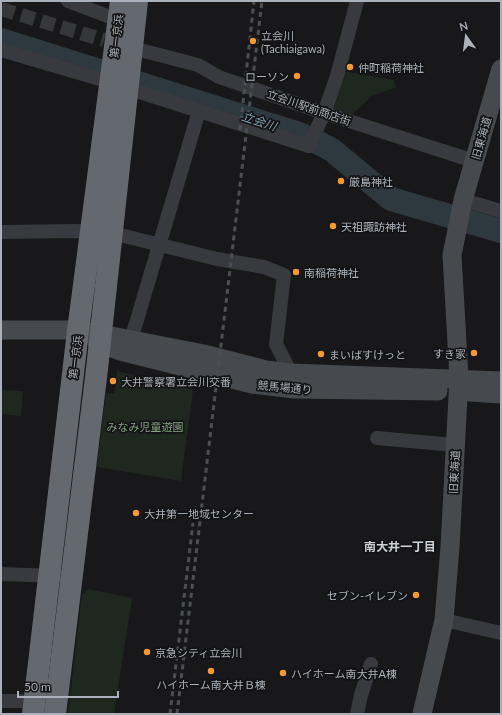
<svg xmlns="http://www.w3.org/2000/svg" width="502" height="715" font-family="Lato,'Noto Sans JP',sans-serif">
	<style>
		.green { fill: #1f281f }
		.water { fill: #2d393e }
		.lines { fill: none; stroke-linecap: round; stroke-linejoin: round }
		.river { stroke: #2d393e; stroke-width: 24 }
		.street-tunnel { stroke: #35373a; stroke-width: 14; stroke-dasharray: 14 7; stroke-linecap: butt }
		.street { stroke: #383a3f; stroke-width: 14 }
		.secondary { stroke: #464a4f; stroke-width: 19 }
		.highway { stroke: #646970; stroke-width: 22 }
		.rail { stroke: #4b4f54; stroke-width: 3; stroke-dasharray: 5 4; stroke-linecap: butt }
		.poi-dot { fill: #f69834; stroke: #131315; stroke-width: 1.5 }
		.labels { text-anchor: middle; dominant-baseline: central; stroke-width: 3.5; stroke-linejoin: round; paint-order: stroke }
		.poi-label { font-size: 11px; fill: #aab1ba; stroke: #131315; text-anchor: start }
		.street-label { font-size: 11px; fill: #aab1ba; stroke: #131315 }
		.park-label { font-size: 11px; fill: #83a580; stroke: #131315 }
		.water-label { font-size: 12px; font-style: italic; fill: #80a4b5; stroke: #131315 }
		.neighbourhood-label { font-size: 12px; font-weight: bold; fill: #cbcfd6; stroke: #131315 }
	</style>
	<rect width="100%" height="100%" fill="#18181a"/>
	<g class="green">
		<polygon points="342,71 394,80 396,87 372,96 349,117 328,111"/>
		<polygon points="117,371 193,390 181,481 97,467 106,393 115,394"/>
		<polygon points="1,390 23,391 21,416 1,414"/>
		<polygon points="89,589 132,598 114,714 68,714 82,594"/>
	</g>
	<polygon class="water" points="450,209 501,223 501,241 446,224"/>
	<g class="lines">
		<polyline class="river" points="1,40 299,134 321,144 332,150 391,199 501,231"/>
		<polyline class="street-tunnel" points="1,9 104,40"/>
		<g class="street">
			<polyline points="68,1 118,20"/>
			<polyline points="1,50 110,82 127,88 309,146 324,113 337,76 357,1"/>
			<polyline points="144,51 198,65 219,77 324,113 474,161"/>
			<polyline points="463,200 501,211"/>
			<polyline points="1,232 76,231 91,232"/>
			<polyline points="112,233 217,259 264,267 284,275 276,344 291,373"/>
			<polyline points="131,340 199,111"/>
			<polyline points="377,438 455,445"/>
			<polyline points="1,574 57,576"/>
			<polyline points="444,620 501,633"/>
			<polyline points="1,701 20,701 34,702"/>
			<polyline points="357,714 361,695 371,664"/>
		</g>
		<g class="secondary">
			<polyline points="1,330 67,330 101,334 204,354 266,370 291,373 501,381"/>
			<polyline points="97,342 120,351 252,384 295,389 438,391"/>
			<polyline points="471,392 501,394"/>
			<polyline points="422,714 444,620 450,547 459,378 452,255 463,200 501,69"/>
		</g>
		<g class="highway">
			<polyline points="33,714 78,331 121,1"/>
			<polyline points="55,714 97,369 137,1"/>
		</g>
		<g class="rail">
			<polyline points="240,130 254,1"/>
			<polyline points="170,714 193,523"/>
			<polyline points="177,714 262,1"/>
		</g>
	</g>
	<g class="poi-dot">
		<circle cx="253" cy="41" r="4"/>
		<circle cx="350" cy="67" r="4"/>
		<circle cx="297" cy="76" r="4"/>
		<circle cx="341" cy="181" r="4"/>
		<circle cx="333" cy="226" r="4"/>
		<circle cx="296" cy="272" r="4"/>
		<circle cx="474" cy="353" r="4"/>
		<circle cx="321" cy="354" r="4"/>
		<circle cx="113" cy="381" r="4"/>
		<circle cx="136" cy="513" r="4"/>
		<circle cx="416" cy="595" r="4"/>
		<circle cx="147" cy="652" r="4"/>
		<circle cx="211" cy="671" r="4"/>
		<circle cx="283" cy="673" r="4"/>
	</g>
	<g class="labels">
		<g class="poi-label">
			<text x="261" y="35">立会川<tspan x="261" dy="13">(Tachiaigawa)</tspan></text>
			<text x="358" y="67">仲町稲荷神社</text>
			<text x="289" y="76" text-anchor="end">ローソン</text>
			<text x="349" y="181">厳島神社</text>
			<text x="341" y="226">天祖諏訪神社</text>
			<text x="304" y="272">南稲荷神社</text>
			<text x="466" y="353" text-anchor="end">すき家</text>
			<text x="329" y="354">まいばすけっと</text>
			<text x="121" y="381">大井警察署立会川交番</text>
			<text x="144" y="513">大井第一地域センター</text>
			<text x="408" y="595" text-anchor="end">セブン-イレブン</text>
			<text x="155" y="652">京急シティ立会川</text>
			<text x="291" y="673">ハイホーム南大井A棟</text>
			<text x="211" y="684" text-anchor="middle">ハイホーム南大井Ｂ棟</text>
		</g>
		<g class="street-label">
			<text transform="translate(116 36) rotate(-83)">第一京浜</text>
			<text transform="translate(309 107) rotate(19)">立会川駅前商店街</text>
			<text transform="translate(481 138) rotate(-74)">旧東海道</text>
			<text transform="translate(75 357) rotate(-83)">第一京浜</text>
			<text transform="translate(285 387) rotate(5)">競馬場通り</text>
			<text transform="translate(454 472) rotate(-87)">旧東海道</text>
		</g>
		<g class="park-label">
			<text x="145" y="426">みなみ児童遊園</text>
		</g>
		<g class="water-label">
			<text transform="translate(259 121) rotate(18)">立会川</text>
		</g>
		<g class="neighbourhood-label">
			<text x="400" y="546">南大井一丁目</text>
		</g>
	</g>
	<rect width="502" height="715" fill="none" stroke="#aab1ba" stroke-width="4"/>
	<g transform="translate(466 36) rotate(346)" stroke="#131315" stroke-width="3" paint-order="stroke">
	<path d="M0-3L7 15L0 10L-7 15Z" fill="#aab1ba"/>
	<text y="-6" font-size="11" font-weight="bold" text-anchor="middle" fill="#aab1ba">N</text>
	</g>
	<path d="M18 691v6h100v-6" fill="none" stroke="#aab1ba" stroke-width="2"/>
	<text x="24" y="691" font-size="12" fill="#aab1ba" stroke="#131315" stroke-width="3" paint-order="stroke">50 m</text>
</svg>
